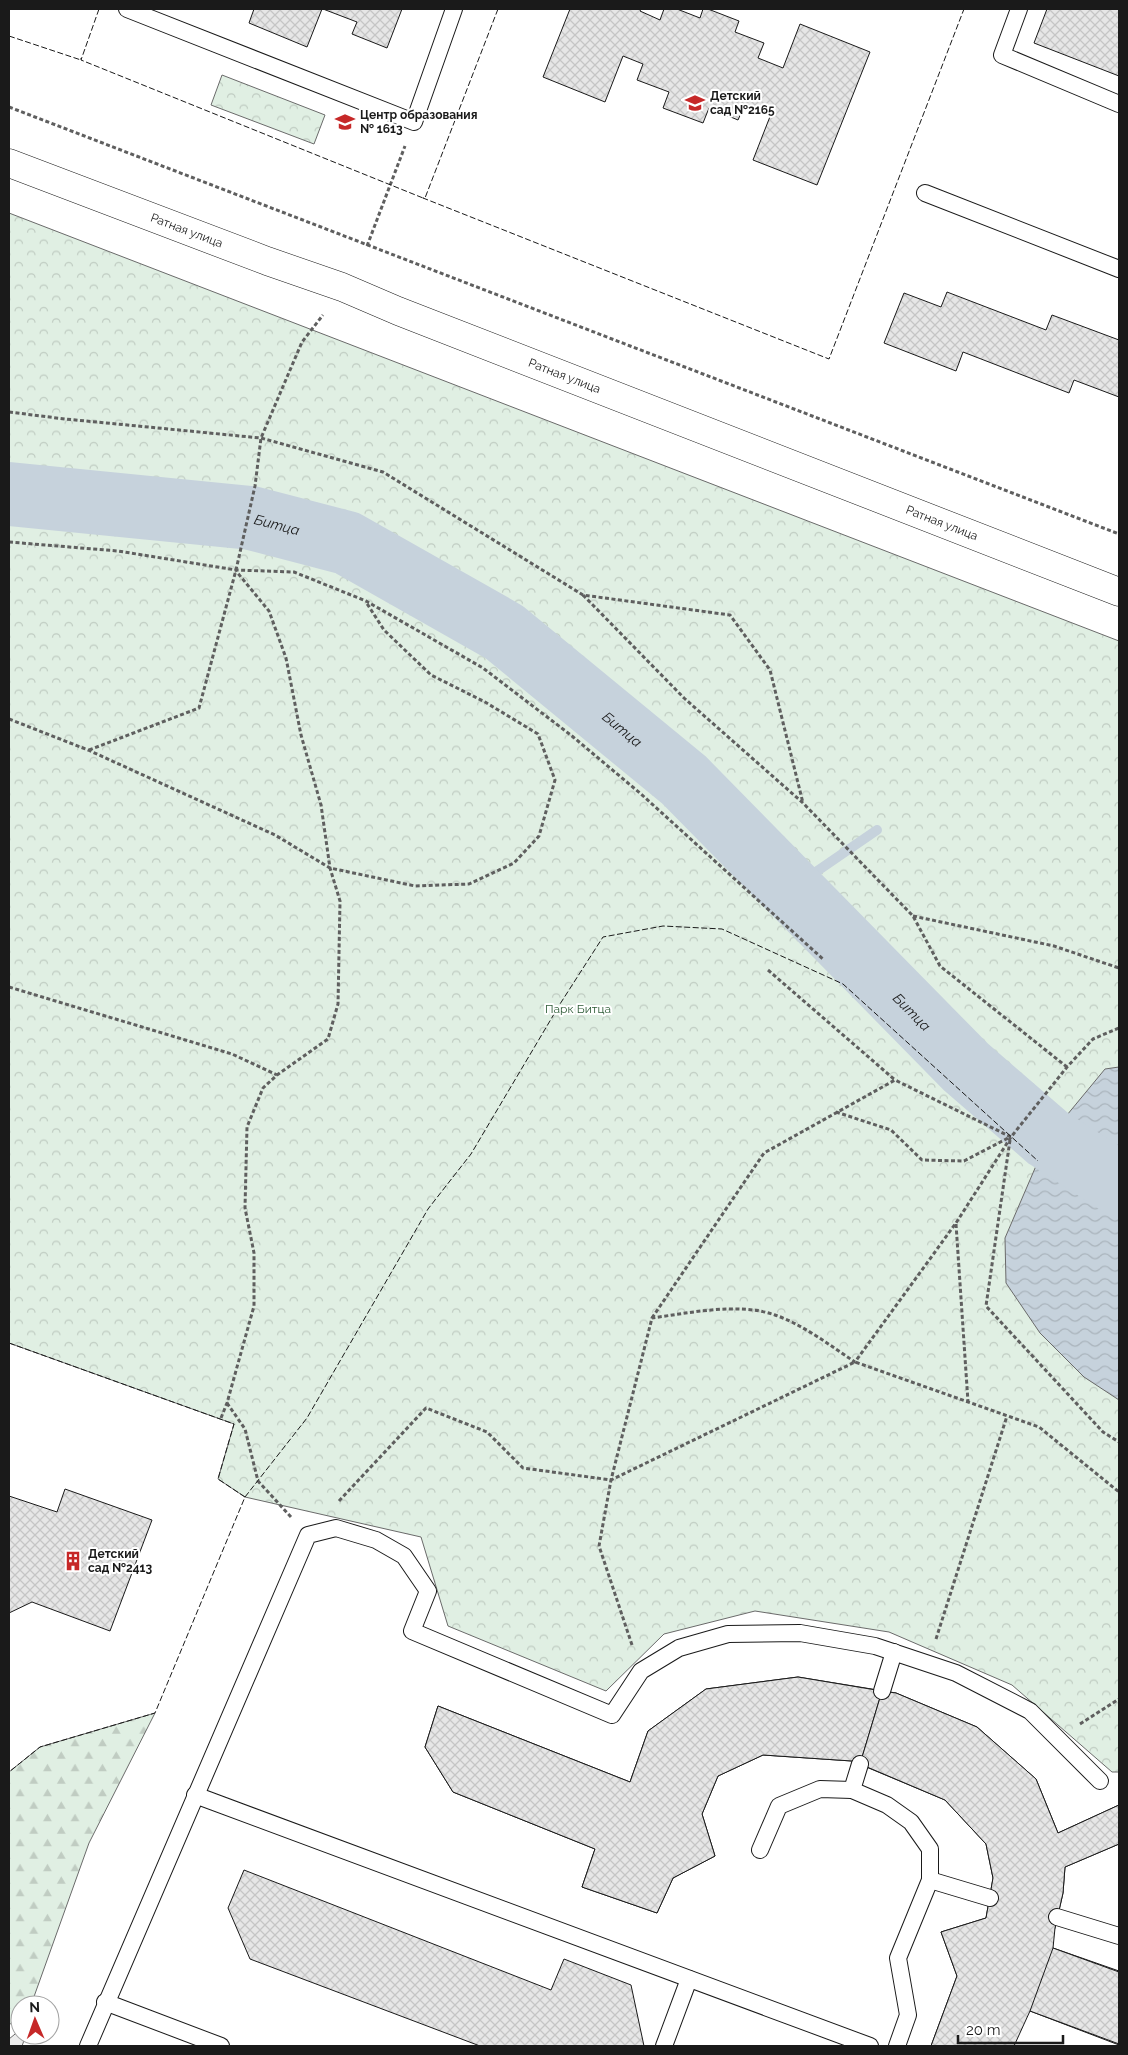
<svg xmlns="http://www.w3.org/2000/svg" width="1128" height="2055" font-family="Raleway,sans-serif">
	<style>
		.forest { fill: url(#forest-firs); stroke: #6a6a6a }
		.park { fill: url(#park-crowns); stroke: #6a6a6a }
		.parking { fill: #ededed; stroke: #6a6a6a }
		.water { fill: url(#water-waves); stroke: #6a6a6a }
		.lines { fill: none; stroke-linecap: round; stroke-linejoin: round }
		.stream { stroke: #c6d2dc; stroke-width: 10 }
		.river { stroke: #c6d2dc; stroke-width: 64 }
		.building { fill: url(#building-cross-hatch); stroke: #1a1a1a }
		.lane-casing { stroke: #1a1a1a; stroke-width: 18 }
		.street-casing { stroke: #1a1a1a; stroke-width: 29 }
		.path { stroke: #5f5f5f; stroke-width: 3; stroke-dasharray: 4 2.5; stroke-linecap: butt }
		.lane { stroke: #fff; stroke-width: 16 }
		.street { stroke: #fff; stroke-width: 28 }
		.fence { stroke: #1a1a1a; stroke-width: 1; stroke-dasharray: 6 2.5; stroke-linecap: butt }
		.labels { text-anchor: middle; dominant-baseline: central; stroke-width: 4; stroke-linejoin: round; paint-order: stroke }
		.poi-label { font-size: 12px; font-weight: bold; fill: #1a1a1a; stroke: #fff; text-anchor: start }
		.street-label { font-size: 12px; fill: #1a1a1a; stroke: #fff }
		.park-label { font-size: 12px; fill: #2b5a34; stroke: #fff }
		.water-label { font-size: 14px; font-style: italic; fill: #1a1a1a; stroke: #fff }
	</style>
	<defs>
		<pattern id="forest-firs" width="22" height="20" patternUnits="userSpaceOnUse" patternTransform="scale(1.25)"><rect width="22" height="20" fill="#e0efe3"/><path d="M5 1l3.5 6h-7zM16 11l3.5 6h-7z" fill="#c0ccc2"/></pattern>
		<pattern id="park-crowns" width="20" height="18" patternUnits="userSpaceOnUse" patternTransform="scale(1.25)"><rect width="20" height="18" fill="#e0efe3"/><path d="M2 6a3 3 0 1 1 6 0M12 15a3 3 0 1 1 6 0" fill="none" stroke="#c0ccc2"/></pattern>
		<pattern id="water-waves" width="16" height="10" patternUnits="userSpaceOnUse" patternTransform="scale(1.25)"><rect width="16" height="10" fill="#c6d2dc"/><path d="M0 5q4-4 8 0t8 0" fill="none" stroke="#aab4bc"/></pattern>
		<pattern id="building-cross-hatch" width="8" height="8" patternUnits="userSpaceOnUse" patternTransform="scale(1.25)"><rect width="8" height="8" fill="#e6e6e6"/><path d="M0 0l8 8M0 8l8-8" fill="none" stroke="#c5c5c5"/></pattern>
	</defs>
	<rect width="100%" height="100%" fill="#fff"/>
	<polygon class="forest" points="155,1713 89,1843 31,2005 20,2005 20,2016 9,2025 9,1772 40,1747"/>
	<g class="park">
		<polygon points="222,75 325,115 314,144 211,105"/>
		<polygon points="9,213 1119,641 1119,1772 1112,1772 1012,1685 889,1632 755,1611 664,1634 606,1691 448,1626 421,1537 245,1497 218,1479 234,1424 9,1343"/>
	</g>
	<polygon class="parking" points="20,2030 20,2035 26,2035 22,2046 9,2046 9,2039"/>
	<polygon class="water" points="1119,1067 1119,1400 1084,1377 1040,1333 1006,1283 1005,1238 1048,1138 1105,1069"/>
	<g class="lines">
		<polyline class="stream" points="791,889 877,830"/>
		<path class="river" id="s1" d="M9,494L251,518L347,543L504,632L684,780L966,1067L1048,1138L1119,1184"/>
	</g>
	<g class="building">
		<polygon points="254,9 322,9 307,47 249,23"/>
		<polygon points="323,9 402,9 387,48 352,34 357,22"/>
		<polygon points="570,9 641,9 640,11 660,20 664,9 677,9 700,18 703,9 708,9 739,21 735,32 764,43 758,58 783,68 800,24 870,52 817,185 753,160 771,114 745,104 738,120 709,108 703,123 663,108 669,92 637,80 643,64 623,56 605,102 543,77"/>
		<polygon points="1047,9 1119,9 1119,76 1034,43"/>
		<polygon points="947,292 1046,330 1052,315 1119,340 1119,397 1074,380 1069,393 963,352 956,371 884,343 904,293 941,307"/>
		<polygon points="65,1489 152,1520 110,1631 32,1602 9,1613 9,1496 57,1512"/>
		<polygon points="798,1677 896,1693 977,1727 1036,1779 1058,1833 1119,1805 1119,1844 1065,1867 1063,1893 1055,1928 1010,2046 931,2046 957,1976 941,1932 986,1918 993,1878 986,1844 945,1800 852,1761 763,1755 718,1776 702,1814 715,1856 673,1878 657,1913 582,1887 595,1849 453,1792 425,1747 438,1706 630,1782 648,1731 706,1689"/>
		<polygon points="798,1677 882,1691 860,1764 852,1761 763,1755 718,1776 702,1814 715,1856 673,1878 657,1913 582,1887 595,1849 453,1792 425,1747 438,1706 630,1782 648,1731 706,1689"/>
		<polygon points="882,1691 896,1693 977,1727 1036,1779 1058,1833 1119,1805 1119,1844 1065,1867 1063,1893 1055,1928 1053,1948 1119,1971 1119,2045 1030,2011 1014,2046 931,2046 957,1976 941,1932 986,1918 993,1878 986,1844 945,1800 860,1764"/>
		<polygon points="244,1870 551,1990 564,1959 631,1985 644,2046 480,2046 250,1959 228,1908"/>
		<polygon points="1053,1948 1119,1972 1119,2044 1030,2011"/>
	</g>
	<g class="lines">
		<defs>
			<g id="lane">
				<polyline points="127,9 414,122 454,9"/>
				<polyline points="1019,9 1002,55 1119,104"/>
				<polyline points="925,193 1119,269"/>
				<polyline points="882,1691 894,1652"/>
				<polyline points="852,1790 860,1764"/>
				<polyline points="195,1795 870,2046"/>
				<polyline points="760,1850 779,1806 820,1789 852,1790 887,1805 911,1822 930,1849 930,1880 990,1898"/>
				<polyline points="1057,1917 1119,1936"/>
				<polyline points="105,2002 221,2046"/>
				<polyline points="88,2046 308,1535 336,1528 376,1540 404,1556 428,1591 412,1631 612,1715 641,1671 679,1648 728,1634 800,1633 875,1646 956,1673 1030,1711 1100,1781"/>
				<polyline points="664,2046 689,1979"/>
				<polyline points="897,2046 908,2015 898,1958 930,1880"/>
			</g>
			<g id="street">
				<path id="s2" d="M9,163L267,261L342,287L398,311L1119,592"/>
			</g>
		</defs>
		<use href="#lane" class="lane-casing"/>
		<use href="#street" class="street-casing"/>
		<g class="path">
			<polyline points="9,107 1119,534"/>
			<polyline points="367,246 405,146"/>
			<polyline points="9,412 65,419 261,438 383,472 583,595 730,615 770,670 803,803"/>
			<polyline points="9,542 118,551 236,570 294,572 366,601 483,668 572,736 641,794 824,960"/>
			<polyline points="583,595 684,698 803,803 913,916 940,966 1067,1067"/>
			<polyline points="9,719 88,750 275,835 330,868 415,886 469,884 514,863 539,836 555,780 538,734 485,702 431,675 384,630 366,602"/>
			<polyline points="89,750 199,708 236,570 255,486 261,438 302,342 323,315"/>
			<polyline points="913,916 1054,946 1119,968"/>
			<polyline points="768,970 895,1080"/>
			<polyline points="9,987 232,1054 277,1075"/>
			<polyline points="836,1112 891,1130 922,1160 964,1161 1010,1137"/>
			<polyline points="1010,1140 986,1306 1103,1432 1119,1442"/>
			<polyline points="956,1224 968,1402"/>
			<polyline points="652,1318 764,1153 895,1080 1011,1137"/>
			<polyline points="227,1403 245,1429 258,1481 291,1517"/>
			<polyline points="221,1418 227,1403 254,1306 254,1253 245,1208 247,1127 263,1088 277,1075 328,1039 338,1004 340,901 330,868 321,805 301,735 286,658 269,611 236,571"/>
			<polyline points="339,1501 426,1408 487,1432 523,1468 611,1480 855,1362 1039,1427 1119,1492"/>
			<polyline points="936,1639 1007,1416"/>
			<path d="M632,1645L599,1546L611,1480L652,1318C689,1313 739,1302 775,1315C802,1324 831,1346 855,1362L956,1223L1011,1137L1067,1067L1093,1039L1119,1028"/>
			<polyline points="1080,1724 1119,1699"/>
		</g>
		<use href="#lane" class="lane"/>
		<use href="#street" class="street"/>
		<g class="fence">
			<polyline points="99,9 81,60 423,198"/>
			<polyline points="498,9 425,198 423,198 829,359 964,9"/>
			<polyline points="9,36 81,60 81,58"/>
			<polyline points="9,1343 234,1424 218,1479 245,1497 155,1713 40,1747 9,1772"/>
			<polyline points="245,1497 307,1418 428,1209 471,1154 560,1004 603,937 663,926 722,929 843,984 1038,1161"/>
		</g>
	</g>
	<defs>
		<symbol id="school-bare" viewBox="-9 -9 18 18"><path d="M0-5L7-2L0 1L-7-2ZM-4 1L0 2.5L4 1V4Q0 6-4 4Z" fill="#c62828" stroke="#fff" stroke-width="2.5" paint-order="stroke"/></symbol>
		<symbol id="building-bare" viewBox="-9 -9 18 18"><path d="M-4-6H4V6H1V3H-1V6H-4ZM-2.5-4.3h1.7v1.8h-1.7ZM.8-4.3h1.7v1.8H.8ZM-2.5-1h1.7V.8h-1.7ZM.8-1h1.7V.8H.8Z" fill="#c62828" stroke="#fff" stroke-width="2.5" paint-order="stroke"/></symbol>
	</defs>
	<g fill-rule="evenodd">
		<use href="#school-bare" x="681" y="89" width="28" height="28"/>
		<use href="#school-bare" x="331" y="108" width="28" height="28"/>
		<use href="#building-bare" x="59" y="1547" width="28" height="28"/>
	</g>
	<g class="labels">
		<g class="poi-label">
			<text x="710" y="96">Детский<tspan x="710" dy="14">сад №2165</tspan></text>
			<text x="360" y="115">Центр образования<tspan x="360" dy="14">№ 1613</tspan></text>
			<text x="88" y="1554">Детский<tspan x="88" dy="14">сад №2413</tspan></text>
		</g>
		<g class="street-label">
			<text stroke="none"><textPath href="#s2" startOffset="190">Ратная улица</textPath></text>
			<text stroke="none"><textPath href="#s2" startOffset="595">Ратная улица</textPath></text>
			<text stroke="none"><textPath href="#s2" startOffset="1000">Ратная улица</textPath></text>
		</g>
		<g class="park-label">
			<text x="578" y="1009">Парк Битца</text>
		</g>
		<g class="water-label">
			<text stroke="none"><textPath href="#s1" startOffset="270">Битца</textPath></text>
			<text stroke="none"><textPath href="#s1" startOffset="676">Битца</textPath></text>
			<text stroke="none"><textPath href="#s1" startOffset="1081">Битца</textPath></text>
		</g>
	</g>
	<rect width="1128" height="2055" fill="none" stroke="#1a1a1a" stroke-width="20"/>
	<g transform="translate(35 2020) rotate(358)"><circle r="24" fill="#ffffff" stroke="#a3a3a3"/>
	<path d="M0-4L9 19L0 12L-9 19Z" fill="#c62828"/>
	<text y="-8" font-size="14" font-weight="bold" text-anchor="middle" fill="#1a1a1a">N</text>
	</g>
	<path d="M958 2035v8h105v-8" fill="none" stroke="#1a1a1a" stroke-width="2.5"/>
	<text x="966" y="2035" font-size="15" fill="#1a1a1a" stroke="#ffffff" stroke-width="4" paint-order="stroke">20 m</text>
</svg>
